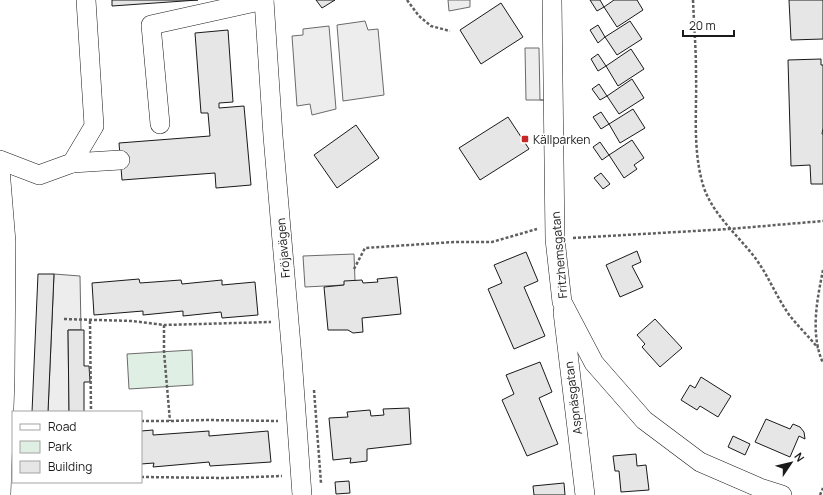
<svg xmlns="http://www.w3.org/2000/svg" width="823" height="495" font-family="Manrope,sans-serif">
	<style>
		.green { fill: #e0efe3; stroke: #6a6a6a }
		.parking { fill: #ededed; stroke: #6a6a6a }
		.building { fill: #e6e6e6; stroke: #1a1a1a }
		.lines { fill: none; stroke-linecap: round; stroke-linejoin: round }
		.minor-casing { stroke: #1a1a1a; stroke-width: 20 }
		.path { stroke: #5f5f5f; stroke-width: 2.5; stroke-dasharray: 3 2; stroke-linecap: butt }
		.minor { stroke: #fff; stroke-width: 19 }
		.poi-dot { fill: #c62828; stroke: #fff; stroke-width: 1.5 }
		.labels { text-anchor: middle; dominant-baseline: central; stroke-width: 3; stroke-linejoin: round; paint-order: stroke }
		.poi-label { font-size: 12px; fill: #1a1a1a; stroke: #fff; text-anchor: start }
		.street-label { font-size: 12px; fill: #1a1a1a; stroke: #fff }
	</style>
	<rect width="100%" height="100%" fill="#fff"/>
	<polygon class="green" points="192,350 193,385 129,389 127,354"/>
	<g class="parking">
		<polygon points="448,0 470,0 470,7 449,11"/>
		<polygon points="365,21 368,30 378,29 384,95 343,101 337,25"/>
		<polygon points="329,26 336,109 312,115 310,104 297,106 292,36 303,35 303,29"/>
		<polygon points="525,48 539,48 540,100 545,100 526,100"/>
		<polygon points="354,254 355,281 344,285 305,287 303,256"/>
		<polygon points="54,274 80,276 81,330 68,330 69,412 48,412"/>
	</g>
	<g class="building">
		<polygon points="112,0 198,0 112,6"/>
		<polygon points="316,0 335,0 322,8"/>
		<polygon points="590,0 600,0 604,7 597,11"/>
		<polygon points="614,0 637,0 643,10 617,27 604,7"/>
		<polygon points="789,0 823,0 823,39 791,40"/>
		<polygon points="501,3 523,37 481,64 460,30"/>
		<polygon points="630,21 642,39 617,55 605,37"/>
		<polygon points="598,25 605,37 598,43 590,30"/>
		<polygon points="228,30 233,102 219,103 219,108 244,106 251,185 216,188 215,173 122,180 119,143 210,136 208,113 201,113 195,33"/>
		<polygon points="631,49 644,69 618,86 606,66"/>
		<polygon points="598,54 606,66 598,71 591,59"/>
		<polygon points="821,59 821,65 823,65 823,128 822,134 823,134 823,184 811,184 810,165 791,166 788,60"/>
		<polygon points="632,79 644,98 619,114 607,96"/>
		<polygon points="599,84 607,96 600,100 592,89"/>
		<polygon points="633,109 645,128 620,143 609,124"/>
		<polygon points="601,112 609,124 601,129 593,117"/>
		<polygon points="508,117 529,149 480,180 459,148"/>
		<polygon points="356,125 379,158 337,188 314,155"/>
		<polygon points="632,140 644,158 634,165 637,169 624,178 609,155"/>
		<polygon points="600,142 609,155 602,160 593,147"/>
		<polygon points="601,173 610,184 603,189 594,178"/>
		<polygon points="637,251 641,262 632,266 643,287 620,297 606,265"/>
		<polygon points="526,252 538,281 524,287 545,336 514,349 488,289 502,283 494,265"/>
		<polygon points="38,274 54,274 48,412 32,412"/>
		<polygon points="397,277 401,314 362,318 363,332 353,333 348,330 328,330 324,287 344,285 344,281 362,280 363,283 378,282 377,279"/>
		<polygon points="139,279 140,283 181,280 182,284 222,280 222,285 255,282 258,315 222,318 221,312 183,316 183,311 143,315 143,311 94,315 92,283"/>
		<polygon points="655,319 682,348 660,367 642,347 645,344 637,335"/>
		<polygon points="68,330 84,330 84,366 89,366 90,382 84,382 84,412 69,412"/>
		<polygon points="540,362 552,392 539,398 558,444 527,456 502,400 514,394 506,375"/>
		<polygon points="701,377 731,396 718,417 700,406 697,410 681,400 690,385 695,388"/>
		<polygon points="409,408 411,444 367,449 367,461 350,463 351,458 333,460 329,418 348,417 347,412 370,410 371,416 384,415 383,409"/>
		<polygon points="766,419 790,429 793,424 800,427 804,432 805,439 799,436 790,457 755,442"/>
		<polygon points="153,430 153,435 209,431 209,436 268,431 271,462 210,466 209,462 153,467 154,463 141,464 141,431"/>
		<polygon points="733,436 750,444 745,455 728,447"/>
		<polygon points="636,454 637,466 646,465 649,490 621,492 619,471 615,471 613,456"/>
		<polygon points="349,481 350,493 336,494 335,482"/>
		<polygon points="564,483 565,495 534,495 533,486"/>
	</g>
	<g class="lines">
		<defs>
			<g id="minor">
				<polyline points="264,0 273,136 292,357 302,495"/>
				<polyline points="552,0 555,239 562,302 594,363 644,420 700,462 760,488 782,495"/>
				<polyline points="160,124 151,25 264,0"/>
				<polyline points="0,160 39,175 72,163 94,126 86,0"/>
				<polyline points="72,163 120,160"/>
				<polyline points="0,169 6,242 5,379 1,495"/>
				<polyline points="563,312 585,495"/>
			</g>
		</defs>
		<use href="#minor" class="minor-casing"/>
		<g class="path">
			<polyline points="407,0 419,16 431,26 450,31"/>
			<path d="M693,0C694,24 696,49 696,73C697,111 692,151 704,188C714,216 738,235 756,259C769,277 777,298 790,316C799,327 809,337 818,348"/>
			<polyline points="573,238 729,229 823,221"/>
			<polyline points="354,269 365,248 454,242 492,242 537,229"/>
			<path d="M823,270C817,300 810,334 823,363"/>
			<polyline points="64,319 132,321 164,325 271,322"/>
			<polyline points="90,321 91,412"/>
			<polyline points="164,325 164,352 170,421"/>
			<polyline points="314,390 321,483"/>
			<polyline points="141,421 170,421 207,420 278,421"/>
			<polyline points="141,477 225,478 282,476"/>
			<polyline points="820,495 823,488"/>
		</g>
		<use href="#minor" class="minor"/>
	</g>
	<rect class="poi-dot" x="521" y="135" width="8" height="8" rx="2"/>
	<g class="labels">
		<g class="poi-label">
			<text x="533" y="139">Källparken</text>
		</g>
		<g class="street-label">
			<text transform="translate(283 248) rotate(-95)">Fröjavägen</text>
			<text transform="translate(559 255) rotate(-95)">Fritzhemsgatan</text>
			<text transform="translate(573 398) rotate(-97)">Aspnäsgatan</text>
		</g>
	</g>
	<rect x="12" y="411" width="130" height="72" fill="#ffffff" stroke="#a3a3a3"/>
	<rect x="20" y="424" width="20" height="6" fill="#ffffff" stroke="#a3a3a3"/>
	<text x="48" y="431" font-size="12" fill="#1a1a1a">Road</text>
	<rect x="20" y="441" width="20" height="12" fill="#e0efe3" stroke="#a3a3a3"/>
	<text x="48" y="451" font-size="12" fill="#1a1a1a">Park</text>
	<rect x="20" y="461" width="20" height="12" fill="#e6e6e6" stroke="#a3a3a3"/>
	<text x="48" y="471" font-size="12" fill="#1a1a1a">Building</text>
	<g transform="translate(791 463) rotate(55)" stroke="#ffffff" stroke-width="3" paint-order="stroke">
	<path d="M0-3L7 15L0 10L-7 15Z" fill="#1a1a1a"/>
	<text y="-6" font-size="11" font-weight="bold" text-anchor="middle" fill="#1a1a1a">N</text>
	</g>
	<path d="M683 30v6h51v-6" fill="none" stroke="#1a1a1a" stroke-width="2"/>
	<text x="689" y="30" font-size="12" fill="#1a1a1a" stroke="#ffffff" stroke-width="3" paint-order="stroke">20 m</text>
</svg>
